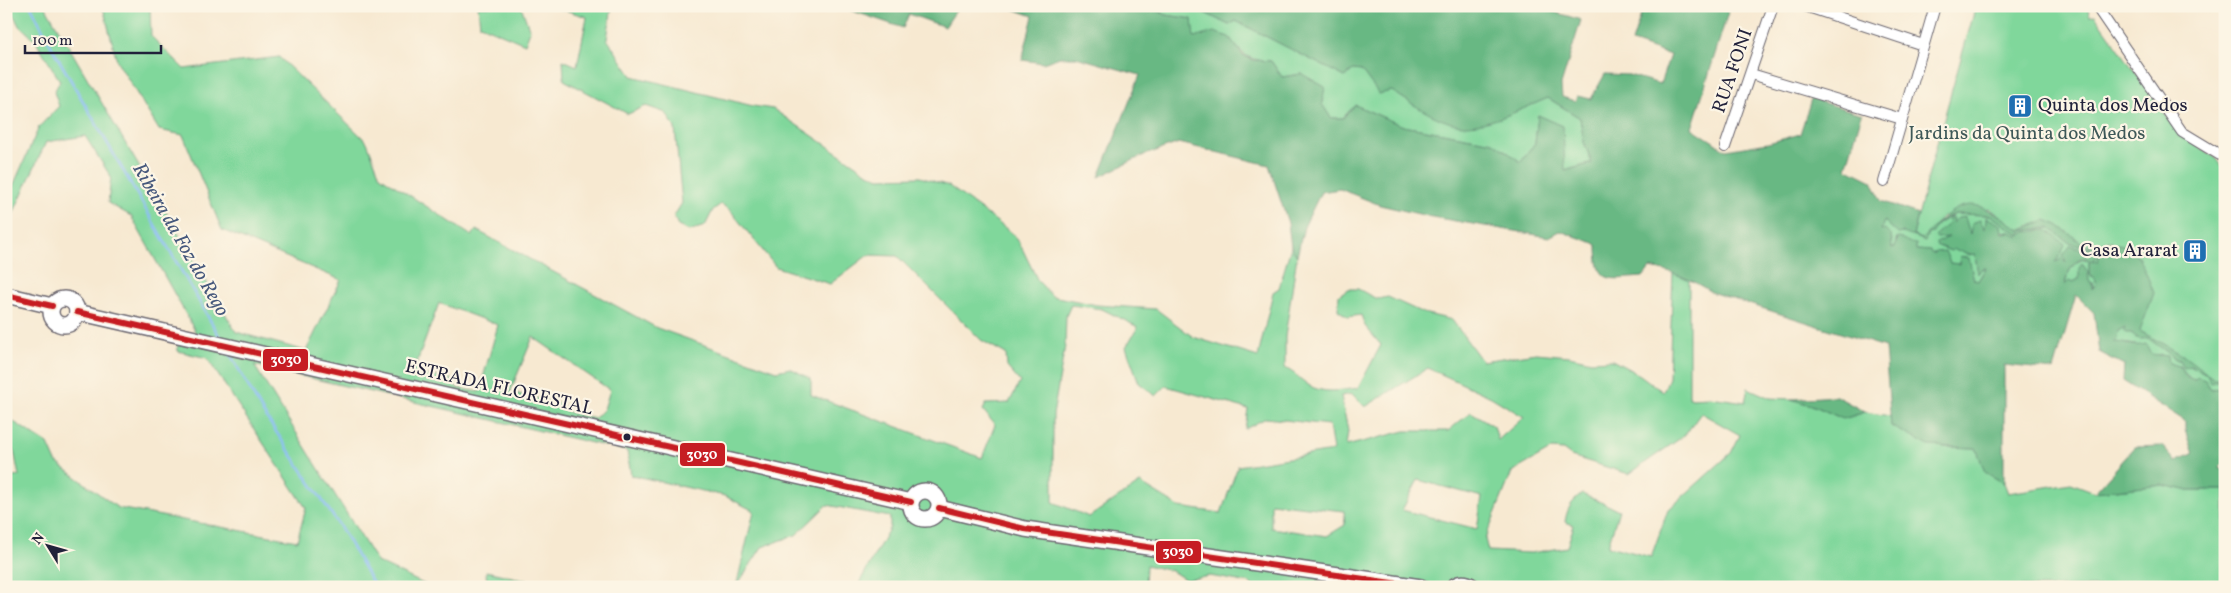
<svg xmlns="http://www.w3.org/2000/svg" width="2231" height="593" font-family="Vollkorn,serif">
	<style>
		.green { fill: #80d79b; stroke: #517c6b; fill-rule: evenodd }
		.forest { fill: #68b883; stroke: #456d5f; fill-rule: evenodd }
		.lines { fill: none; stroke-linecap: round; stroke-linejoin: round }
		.stream { stroke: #88bbf6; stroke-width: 2.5 }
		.minor-casing { stroke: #6d6870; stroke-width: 12 }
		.secondary-casing { stroke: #6d6870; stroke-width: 18 }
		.minor { stroke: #fff; stroke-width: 10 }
		.secondary { stroke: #fff; stroke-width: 15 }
		.bus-1-casing { stroke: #fcf5e5; stroke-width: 10 }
		.bus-1 { stroke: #c61d23; stroke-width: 6 }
		.bus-dot { fill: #22223b; stroke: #fcf5e5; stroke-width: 2 }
		.labels { text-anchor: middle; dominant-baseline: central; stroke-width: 4.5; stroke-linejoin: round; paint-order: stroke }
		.street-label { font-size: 19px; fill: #22223b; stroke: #fcf5e5 }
		.poi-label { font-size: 19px; fill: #22223b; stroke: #fcf5e5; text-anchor: start }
		.park-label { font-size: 19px; fill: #3e5858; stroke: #fcf5e5 }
		.water-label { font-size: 20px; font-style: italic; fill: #46587c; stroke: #fcf5e5 }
		.line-badge { stroke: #fcf5e5; stroke-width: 2 }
		.badge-label { font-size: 14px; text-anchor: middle; font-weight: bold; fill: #fff }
	</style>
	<rect width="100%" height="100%" fill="#fcf5e5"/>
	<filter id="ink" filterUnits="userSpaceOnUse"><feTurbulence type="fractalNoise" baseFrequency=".02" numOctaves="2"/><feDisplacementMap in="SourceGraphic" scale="10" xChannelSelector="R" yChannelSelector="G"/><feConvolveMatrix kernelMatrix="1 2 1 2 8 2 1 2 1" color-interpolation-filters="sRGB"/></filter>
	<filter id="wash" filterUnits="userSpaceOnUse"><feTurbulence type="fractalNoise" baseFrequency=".0096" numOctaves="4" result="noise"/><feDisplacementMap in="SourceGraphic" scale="20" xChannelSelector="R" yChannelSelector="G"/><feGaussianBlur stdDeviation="1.12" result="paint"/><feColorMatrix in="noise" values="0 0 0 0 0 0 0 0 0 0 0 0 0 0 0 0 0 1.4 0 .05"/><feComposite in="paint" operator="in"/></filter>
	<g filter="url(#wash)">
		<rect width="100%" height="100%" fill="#f7e9d1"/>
		<g class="green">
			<path d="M10,6H45L236,332L306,351L341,280L222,230L183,135L159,130L117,61L104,11L99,6H150L151,36L184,69L279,57L367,142L380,176L472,236L476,230L657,328L777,371L790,368L811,379V395L982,458L995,425L983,410L986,404L1009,403L1020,382L1007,367L1006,354L981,340L897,256L868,255L830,284L776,267L730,210L721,204L713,210L705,226L689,231L678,226L674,216L682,203L675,128L666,113L646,106L628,114L564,80L563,60L577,66L587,17L552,6H612L607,39L632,76L753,106L773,109L866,172L879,178L920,177L949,186L1012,233L1019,242L1038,281L1052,296L1097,305L1156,309L1193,337L1258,357L1273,292L1279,288L1291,247L1297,256L1285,337V368C1295,373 1299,378 1307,384C1322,395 1341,390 1358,388L1381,345L1365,326L1361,315L1348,317L1338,310L1339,295L1348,289H1358L1377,299L1388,297L1423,313L1452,320L1482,361L1536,353L1569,356L1591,361L1612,360L1640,375L1663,392L1669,378L1673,272L1689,278V398L1710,397L1745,402L1748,388L1770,398L1791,399L1817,407L1843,419L1865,412L1890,416L1891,426L1943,447L1977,448L1985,472L2004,483L2008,493L2071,483L2095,492L2164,485L2185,490H2225V587H1254L1250,583L1210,576L1186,580L1172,571L1146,565L1145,587H857L890,527V517L827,505L796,535L762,547L736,587L754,511L725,496L631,475L627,451L254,365L377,562L430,587H6V478L19,476L14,451L6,447V417L48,444L56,462L118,508L297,541L306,508L207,358L178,351L177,334L197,338L194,329L131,216L108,203L111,177L85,136L46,142L6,229V202L39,127L59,106L54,92L60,81L36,41L18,24ZM439,303L498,325L479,392L457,388L451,379L416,374L417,362ZM1071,305L1102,309L1138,327L1126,347L1139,383L1156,396L1166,386L1248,409L1245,429L1266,418L1329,425L1333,451L1238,466L1221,513L1179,507L1140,483L1089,517L1053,502V415L1065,346L1066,316ZM533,337L610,390L604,409L595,418L568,412L559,404L510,392ZM1428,368L1491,397L1524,417L1498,440L1494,426L1471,412L1448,431H1405L1346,446L1348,431L1341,396L1352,394L1365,407ZM1701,413L1740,435L1731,453L1668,510L1651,557L1608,546L1619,510L1582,494C1571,502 1567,509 1565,522L1574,525L1567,547L1531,553L1488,551L1485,539L1512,472L1552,449L1563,450L1571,456L1629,474L1685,435ZM1418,480L1482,497L1477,529L1402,510ZM1271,503L1344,511L1345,525L1327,536L1271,528Z"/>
			<polygon points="478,6 521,6 530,31 525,44 480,25"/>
			<path d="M1148,6H1174L1203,12L1229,25L1236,21L1345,77L1353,70L1362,71L1379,93L1392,91L1414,105L1500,118L1548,98L1580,118L1584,142L1592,163L1564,171L1562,126L1538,115L1535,143L1521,162L1493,142L1403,126L1355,105L1343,118H1331L1302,74L1282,77L1271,61C1247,60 1244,56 1229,37L1193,38L1192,19L1166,15Z"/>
			<path d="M1976,6H2088L2089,16L2095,15L2179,134L2216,158L2225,170V378L2214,380L2208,375L2215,382L2225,379V388L2211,389L2205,380C2192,378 2187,380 2181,366H2172L2161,354L2153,356C2149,353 2145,347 2140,346C2136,345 2117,342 2112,343L2117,338L2118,331L2129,323L2135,330L2133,334C2139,338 2142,337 2148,338C2151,339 2174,357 2175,360H2179L2194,369L2184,356L2140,331L2139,257L2111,241L2086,246C2061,230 2051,214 2020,230L1989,208L1943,216L1934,226L1955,214L1990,215L2020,235L2024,230L2049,228C2066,240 2077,248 2098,247L2083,250L2070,246L2068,264L2054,262L2057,240L2047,230L2019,237L2010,232L1985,229L1981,225L1972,228L1970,236L1965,218H1958L1954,223H1950L1949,237L1936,245L1951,251L1955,249L1968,255L1975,254L1978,273L1982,268L1986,267L1978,281L1974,280L1968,258L1963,256L1959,260L1960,264L1950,263L1946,255L1934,257L1930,251L1916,250L1911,244L1896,240L1895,247L1891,248L1892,239L1879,231L1884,221L1903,233L1915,236H1913C1932,159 1954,82 1976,6Z"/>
			<path d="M2099,255L2098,263L2089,262V274L2094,278L2096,284L2092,290L2093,283L2089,281L2088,272L2082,264L2079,279L2065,286C2067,272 2075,256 2091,260Z"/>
			<polygon points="486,571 557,587 487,587"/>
		</g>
		<g class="forest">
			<polygon points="838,6 959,6 945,27 909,14 903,28"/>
			<path d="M1005,6H1148L1166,15L1192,19L1194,38L1214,32L1229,37L1243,55L1253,60L1271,61L1282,77L1302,74L1325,87L1322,104L1331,118H1343L1355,105L1403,126L1493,142L1521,162L1535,143L1538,115L1563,126L1565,171L1592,163L1584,142L1580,118L1548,98C1524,108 1491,125 1465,125C1442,125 1411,103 1392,91L1379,94L1362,71L1353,70L1345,77L1236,21L1229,25L1203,12L1174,6H1556L1554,12L1581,20L1561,85L1562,97L1575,101L1577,96L1591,99L1605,74L1629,75L1660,84L1670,55L1632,42L1644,6H1730L1692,128L1726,150L1768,143L1800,134L1811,99L1862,114L1846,168L1872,181L1881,201L1918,214L1913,236L1922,239C1962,196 1973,195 2020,230L2046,220L2058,225L2086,246C2136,237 2137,251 2154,293L2140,331L2184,356L2214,379H2225L2211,383L2207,374L2190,366L2184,368L2180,360H2175C2169,351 2157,346 2148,338C2141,340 2134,339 2132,333H2127L2124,331L2125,327L2118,331L2117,338L2113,342C2125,342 2133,348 2146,344L2151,354L2168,356L2169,363L2181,367C2184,374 2186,377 2194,380L2197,377L2205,380L2211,389L2225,388V463L2218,468L2225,471V490H2185L2163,485L2095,492L2135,447L2162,446L2175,461L2193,454L2185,430V421L2123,381L2124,365L2099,352L2094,313L2076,295L2054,370L2004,365V483L1985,472L1976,448L1929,446L1891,426L1885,347L1711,292C1691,279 1674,272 1650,268L1643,277C1609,279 1597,286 1597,245L1594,243L1560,231L1549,237L1432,217L1380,205L1340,189L1321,192L1304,227L1297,256L1291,247L1288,223L1269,165L1179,143L1144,155L1099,177L1140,75L1076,57H1060L1043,63L1022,60L1033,16ZM1955,214L1990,215L2019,235L2024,230L2049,228L2071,244L2092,248L2083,250L2070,246L2063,256L2066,263L2062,259L2055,262L2061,255L2065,244L2047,230L2025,232L2019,237L2010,232L2002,233L2001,225L1986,217L1985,229L1980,220L1972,223L1970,234L1965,217L1958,218L1953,223L1954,218H1947L1949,223L1935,235L1936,238L1949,237L1936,243V245L1951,251L1955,249L1968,255L1975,254L1978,274L1982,268H1986L1978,281L1974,280L1969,258L1960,256L1959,264L1950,263L1945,251L1936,252L1934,255V252L1932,254L1930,251L1916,250V244C1908,244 1905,238 1897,238L1895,247L1892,248L1891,235L1885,229L1881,230L1884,221L1898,234L1903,233L1925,241L1928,234L1932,233C1935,224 1946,217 1955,214ZM2099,255L2098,263L2096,260L2089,262V274L2094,278L2096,284L2092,289V283L2089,281L2088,272L2082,264L2079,268V279L2073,282L2069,280L2065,285C2066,274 2073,261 2084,258L2091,261Z"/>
			<polygon points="1836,396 1865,412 1843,419 1817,407 1791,399"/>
		</g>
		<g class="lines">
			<g class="stream">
				<polyline points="31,6 51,46 221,339"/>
				<polyline points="229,352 262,411 341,528 375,587"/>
			</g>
		</g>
	</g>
	<g filter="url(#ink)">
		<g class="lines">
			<defs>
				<g id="minor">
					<polyline points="1805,6 1923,45"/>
					<polyline points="2096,6 2182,132 2225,158"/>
					<polyline points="1751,74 1902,119"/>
					<polyline points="1725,147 1773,6"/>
					<polyline points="1884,182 1935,6"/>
				</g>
				<g id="secondary">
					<polyline points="6,295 52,306"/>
					<circle cx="64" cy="312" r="13"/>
					<polyline points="77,312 911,502"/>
					<circle cx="925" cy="505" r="14"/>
					<polyline points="939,508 1025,529 1421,587"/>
					<path d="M1453,587C1460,582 1466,582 1473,587"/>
				</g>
			</defs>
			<use href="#minor" class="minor-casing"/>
			<use href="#secondary" class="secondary-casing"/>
			<use href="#minor" class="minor"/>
			<use href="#secondary" class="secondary"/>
			<defs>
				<g id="bus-1">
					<polyline points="6,295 52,306"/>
					<polyline points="77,312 911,502"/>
					<polyline points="939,508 1025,529 1419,587"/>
				</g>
			</defs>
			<use href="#bus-1" class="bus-1-casing"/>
			<use href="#bus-1" class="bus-1"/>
		</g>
	</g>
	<defs>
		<symbol id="building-square" viewBox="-11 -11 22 22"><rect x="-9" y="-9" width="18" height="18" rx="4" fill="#1f6fb2" stroke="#fcf5e5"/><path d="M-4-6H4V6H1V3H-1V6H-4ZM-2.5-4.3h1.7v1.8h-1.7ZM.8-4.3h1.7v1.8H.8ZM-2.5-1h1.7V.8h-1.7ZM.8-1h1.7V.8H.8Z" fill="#fff"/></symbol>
	</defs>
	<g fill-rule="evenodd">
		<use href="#building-square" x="2006" y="92" width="28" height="28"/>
		<use href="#building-square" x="2181" y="237" width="28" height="28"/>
	</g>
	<circle class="bus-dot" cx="627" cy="437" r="4.5"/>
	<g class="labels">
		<g class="street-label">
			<text transform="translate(1733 71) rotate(-71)">RUA FONI</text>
			<text transform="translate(499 388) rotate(13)">ESTRADA FLORESTAL</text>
		</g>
		<g class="poi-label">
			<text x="2038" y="106">Quinta dos Medos</text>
			<text x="2178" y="251" text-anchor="end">Casa Ararat</text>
		</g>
		<g class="park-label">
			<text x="2027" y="134">Jardins da Quinta dos Medos</text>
		</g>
		<g class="water-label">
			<text transform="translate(180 240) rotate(60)">Ribeira da Foz do Rego</text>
		</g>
	</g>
	<g class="line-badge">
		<rect x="262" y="348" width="47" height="24" rx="5" fill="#c61d23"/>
		<rect x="679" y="442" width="47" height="25" rx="5" fill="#c61d23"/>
		<rect x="1155" y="540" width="47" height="24" rx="5" fill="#c61d23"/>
	</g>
	<g class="badge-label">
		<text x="286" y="364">3030</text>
		<text x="702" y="459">3030</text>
		<text x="1178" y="556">3030</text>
	</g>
	<rect width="2231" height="593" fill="none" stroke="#fcf5e5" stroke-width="25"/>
	<g transform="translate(48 546) rotate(307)" stroke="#fcf5e5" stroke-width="4" paint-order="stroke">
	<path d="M0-4L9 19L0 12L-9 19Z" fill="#22223b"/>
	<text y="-8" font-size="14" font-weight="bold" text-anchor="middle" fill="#22223b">N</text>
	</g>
	<path d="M25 45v8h136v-8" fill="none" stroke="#22223b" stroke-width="2.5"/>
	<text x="32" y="45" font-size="15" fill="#22223b" stroke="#fcf5e5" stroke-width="4" paint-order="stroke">100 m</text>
</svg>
